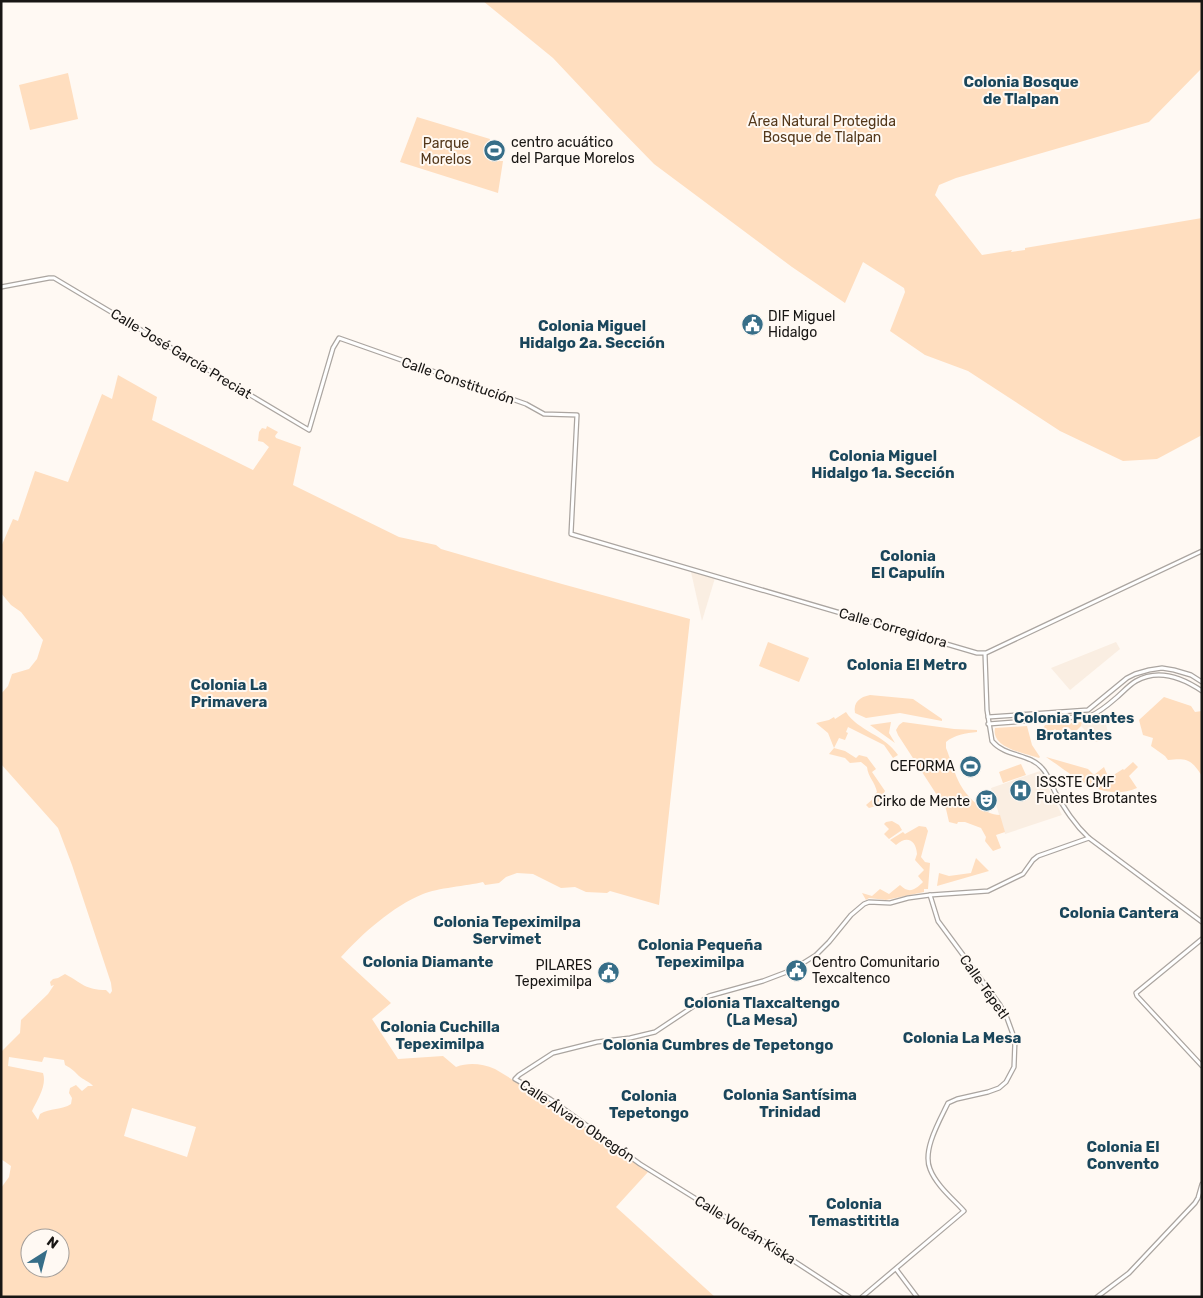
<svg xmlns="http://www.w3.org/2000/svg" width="1203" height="1298" font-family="Rubik,sans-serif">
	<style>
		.built { fill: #faeee2 }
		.green { fill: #ffdebf; fill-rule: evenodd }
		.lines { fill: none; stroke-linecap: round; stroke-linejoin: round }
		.tertiary-casing { stroke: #aba5a0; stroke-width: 5.5 }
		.tertiary { stroke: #fff; stroke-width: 3 }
		.labels { text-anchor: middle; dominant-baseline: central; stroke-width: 4; stroke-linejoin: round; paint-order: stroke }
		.park-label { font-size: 14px; fill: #54381b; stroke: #fff9f3 }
		.poi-label { font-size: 14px; fill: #181614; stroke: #fff9f3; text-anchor: start }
		.street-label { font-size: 14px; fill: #181614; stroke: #fff9f3 }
		.neighbourhood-label { font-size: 15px; font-weight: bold; fill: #1a465b; stroke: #fff9f3 }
	</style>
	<rect width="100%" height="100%" fill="#fff9f3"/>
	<g class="built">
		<polygon points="691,572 715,578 702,621"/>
		<polygon points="1116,642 1120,649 1070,690 1051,668"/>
		<polygon points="1104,715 1108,733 1098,742 1096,742 1081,726 1082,722 1097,719"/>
		<polygon points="1040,771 1062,815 1005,834 991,788"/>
	</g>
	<g class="green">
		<polygon points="483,1 1202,1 1202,68 1149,122 956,178 939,185 935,195 982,255 1012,250 1011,252 1025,250 1025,248 1202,218 1202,435 1157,459 1123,461 1060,431 968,371 925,355 890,331 905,292 904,288 863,262 845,303 792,267 654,164 617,126 553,58"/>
		<polygon points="68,73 78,119 30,130 19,85"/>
		<polygon points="417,117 490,139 485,156 494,161 503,161 498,193 400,162"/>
		<path d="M118,375L157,397L152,420L253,470L269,447L263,442L258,441L259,432L262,428L266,429L267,426L278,432L275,436L276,438L301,447L293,485L399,537L436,545L441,549L562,584L690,619L659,905L610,891L607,893L586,892L575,887L561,888L533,874L517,873L506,877L499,883L485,885L483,882C467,886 437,888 423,894C393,906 362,934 341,957L391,1003L372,1019L398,1059L443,1056L456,1067C470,1062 482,1064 495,1069L546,1100L648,1172L616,1207L715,1297H1V1188L9,1177L11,1166L1,1159V1052L20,1033L21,1020L48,994L54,985L51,986L50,982L53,979L58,978L65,974C82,983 85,990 106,990L110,994L112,991L111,983L72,865L58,828L1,764V694L8,686L12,674L29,669L37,659L43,640L21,612L11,605L1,593V547L13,519L18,521L35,471L68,482L102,394L112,399ZM9,1057L42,1062L44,1057L64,1060L65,1065C71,1068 74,1071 79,1076C83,1080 89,1081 93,1086H88L82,1091L76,1085L70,1088L69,1093L72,1098L71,1104C62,1110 50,1108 40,1114L38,1120L32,1111C38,1099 47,1085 43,1073L8,1066ZM132,1108L196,1127L187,1157L124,1136ZM30,1238H60V1268H30Z"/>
		<polygon points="768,642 809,658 799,682 759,666"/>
		<path d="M870,695L913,699L942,719V721L900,713L866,718L855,713C853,702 860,697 870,695Z"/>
		<path d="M1164,697L1191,706L1195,712L1202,711V776C1191,759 1187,758 1168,760L1165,756L1151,746L1153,738L1143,735L1139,720Z"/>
		<path d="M846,712C858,731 885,735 898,755L893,758L884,745L848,727L846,732L848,733L845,740L839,738L834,748L845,751L856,758L859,755L867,757L876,769L872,772L885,791L876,806L869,808L866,805L873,799L872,797L877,792C875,782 868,777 867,767L861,762L850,763L845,758L829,754L834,748L828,733L816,723L829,720L834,717L835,719Z"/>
		<polygon points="891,722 889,733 895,743 870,725"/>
		<path d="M903,722L954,729L977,730V732C966,733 954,735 946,742V748C956,773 956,787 979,806C986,811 991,815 1000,815L1005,832L996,835L1001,848L993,851L985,841L986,837L981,828L965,822H958L957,824L949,822L946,809L898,735L896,730L899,725Z"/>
		<polygon points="1082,722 1081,726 1074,733 1068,727 1060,734 1055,729 1049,735 1043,729 1045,725"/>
		<path d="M1027,726L1032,745L1040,757L1039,758C1024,753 991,748 995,728Z"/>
		<path d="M1046,757L1088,769L1094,775L1104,767L1107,774L1112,776L1123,769L1124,770L1133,762L1138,767L1129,776L1137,788C1102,803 1073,775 1046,757Z"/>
		<polygon points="1021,764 1026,775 1003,783 999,772"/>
		<polygon points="892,821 899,825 902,830 889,839 884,834 889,829 884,824 886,822"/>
		<path d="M919,826L926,827L928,831L921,857L925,862L930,863L928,889H924V892L886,900L869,898L866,900L862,893L872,896L880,889L889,894L900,885C909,894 915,890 923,882L918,876L924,870L915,860L917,854C916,840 907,835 896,845L890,840L903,832L905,834Z"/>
		<polygon points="976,858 989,871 937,886 939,873 949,876 971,873"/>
	</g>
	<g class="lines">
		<defs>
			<g id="tertiary">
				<polyline points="1,287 49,278 54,278 309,430 333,348 339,338 526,404 544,414 577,415 571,534 977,653 986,653 1202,551"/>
				<path d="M985,654L987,710L992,741C1005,757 1029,753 1042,768C1048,774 1051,784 1055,792C1065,809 1074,824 1089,838L1202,922"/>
				<polyline points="988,717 1088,710 1127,678 1135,674 1149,670 1162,668 1174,670 1191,675 1202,682"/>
				<path d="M988,724L1090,716C1100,712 1108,705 1116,698C1122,693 1129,685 1136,681C1159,668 1183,678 1202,691"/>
				<polyline points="1202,939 1136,993 1137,996 1202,1066"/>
				<polyline points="896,1269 917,1297"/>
				<polyline points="849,1297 748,1231 640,1164 550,1099 515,1079 519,1075 553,1053 597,1042 630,1038 655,1032 709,996 763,981 792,970 816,955 829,942 851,915 864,904 869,902 890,903 908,898 930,895 988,891 1023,874 1033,860 1038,856 1089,838"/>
				<path d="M862,1297L964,1211C953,1199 936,1185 930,1169C922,1150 940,1120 948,1103L957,1099L988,1092L999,1088L1006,1082L1014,1067L1015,1040L1007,1018L1000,1005L938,921L930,895"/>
				<polyline points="1097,1297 1129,1273 1195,1203 1198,1198 1202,1184"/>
			</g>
		</defs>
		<use href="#tertiary" class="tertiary-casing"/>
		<use href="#tertiary" class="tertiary"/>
	</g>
	<defs>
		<symbol id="stadium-disc" viewBox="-11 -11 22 22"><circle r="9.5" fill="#376e88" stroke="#fff9f3"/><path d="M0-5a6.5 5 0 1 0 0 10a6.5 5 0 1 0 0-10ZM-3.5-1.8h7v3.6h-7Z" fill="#fff"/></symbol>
		<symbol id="civic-disc" viewBox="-11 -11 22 22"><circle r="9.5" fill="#376e88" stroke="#fff9f3"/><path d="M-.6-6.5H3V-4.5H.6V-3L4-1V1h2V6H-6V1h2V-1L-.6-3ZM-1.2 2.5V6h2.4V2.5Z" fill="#fff"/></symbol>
		<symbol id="hospital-disc" viewBox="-11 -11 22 22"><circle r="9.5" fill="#376e88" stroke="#fff9f3"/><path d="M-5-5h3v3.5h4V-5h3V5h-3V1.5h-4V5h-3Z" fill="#fff"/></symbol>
		<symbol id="theatre-disc" viewBox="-11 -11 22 22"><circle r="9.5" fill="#376e88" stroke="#fff9f3"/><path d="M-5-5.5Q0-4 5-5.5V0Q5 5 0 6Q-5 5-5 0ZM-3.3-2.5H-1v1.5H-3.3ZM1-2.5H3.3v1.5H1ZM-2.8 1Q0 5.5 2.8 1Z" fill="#fff"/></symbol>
	</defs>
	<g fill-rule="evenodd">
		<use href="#stadium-disc" x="482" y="138" width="25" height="25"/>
		<use href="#civic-disc" x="740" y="312" width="25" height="25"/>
		<use href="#stadium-disc" x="958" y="754" width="25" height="25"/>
		<use href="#hospital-disc" x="1008" y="778" width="25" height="25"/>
		<use href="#theatre-disc" x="974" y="788" width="25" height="25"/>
		<use href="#civic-disc" x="784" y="958" width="25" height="25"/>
		<use href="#civic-disc" x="596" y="960" width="25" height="25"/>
	</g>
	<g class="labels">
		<g class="park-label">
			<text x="822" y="121">Área Natural Protegida<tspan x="822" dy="16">Bosque de Tlalpan</tspan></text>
			<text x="446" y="143">Parque<tspan x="446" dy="16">Morelos</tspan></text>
		</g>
		<g class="poi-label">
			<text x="511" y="142">centro acuático<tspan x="511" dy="16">del Parque Morelos</tspan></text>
			<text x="768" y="316">DIF Miguel<tspan x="768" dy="16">Hidalgo</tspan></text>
			<text x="955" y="766" text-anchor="end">CEFORMA</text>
			<text x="1036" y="782">ISSSTE CMF<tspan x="1036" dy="16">Fuentes Brotantes</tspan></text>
			<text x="970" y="801" text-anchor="end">Cirko de Mente</text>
			<text x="812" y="962">Centro Comunitario<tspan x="812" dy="16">Texcaltenco</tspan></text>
			<text x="592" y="965" text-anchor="end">PILARES<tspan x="592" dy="16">Tepeximilpa</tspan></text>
		</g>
		<g class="street-label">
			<text transform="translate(181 354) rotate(31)">Calle José García Preciat</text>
			<text transform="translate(458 381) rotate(19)">Calle Constitución</text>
			<text transform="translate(893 628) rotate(16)">Calle Corregidora</text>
			<text transform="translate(984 987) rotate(55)">Calle Tépetl</text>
			<text transform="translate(577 1121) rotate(34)">Calle Álvaro Obregón</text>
			<text transform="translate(745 1230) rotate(32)">Calle Volcán Kiska</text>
		</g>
		<g class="neighbourhood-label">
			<text x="1021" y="82">Colonia Bosque<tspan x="1021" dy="17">de Tlalpan</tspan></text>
			<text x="592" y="326">Colonia Miguel<tspan x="592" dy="17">Hidalgo 2a. Sección</tspan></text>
			<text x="883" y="456">Colonia Miguel<tspan x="883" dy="17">Hidalgo 1a. Sección</tspan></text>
			<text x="908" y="556">Colonia<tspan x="908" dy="17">El Capulín</tspan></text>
			<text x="907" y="665">Colonia El Metro</text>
			<text x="229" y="685">Colonia La<tspan x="229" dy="17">Primavera</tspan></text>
			<text x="1074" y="718">Colonia Fuentes<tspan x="1074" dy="17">Brotantes</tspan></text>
			<text x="1119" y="913">Colonia Cantera</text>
			<text x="507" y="922">Colonia Tepeximilpa<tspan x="507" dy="17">Servimet</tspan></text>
			<text x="700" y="945">Colonia Pequeña<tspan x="700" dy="17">Tepeximilpa</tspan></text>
			<text x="428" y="962">Colonia Diamante</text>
			<text x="762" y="1003">Colonia Tlaxcaltengo<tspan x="762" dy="17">(La Mesa)</tspan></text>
			<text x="440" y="1027">Colonia Cuchilla<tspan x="440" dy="17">Tepeximilpa</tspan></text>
			<text x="962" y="1038">Colonia La Mesa</text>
			<text x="718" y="1045">Colonia Cumbres de Tepetongo</text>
			<text x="790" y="1095">Colonia Santísima<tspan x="790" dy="17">Trinidad</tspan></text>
			<text x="649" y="1096">Colonia<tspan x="649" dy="17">Tepetongo</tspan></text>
			<text x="1123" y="1147">Colonia El<tspan x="1123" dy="17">Convento</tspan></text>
			<text x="854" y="1204">Colonia<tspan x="854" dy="17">Temastititla</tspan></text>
		</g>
	</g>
	<rect width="1203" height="1298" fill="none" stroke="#181614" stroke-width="5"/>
	<g transform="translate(45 1253) rotate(36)"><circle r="24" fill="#fff9f3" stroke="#a39e9a"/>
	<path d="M0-4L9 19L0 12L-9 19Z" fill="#376e88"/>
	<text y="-8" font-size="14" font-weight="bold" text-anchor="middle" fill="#181614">N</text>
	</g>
</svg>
